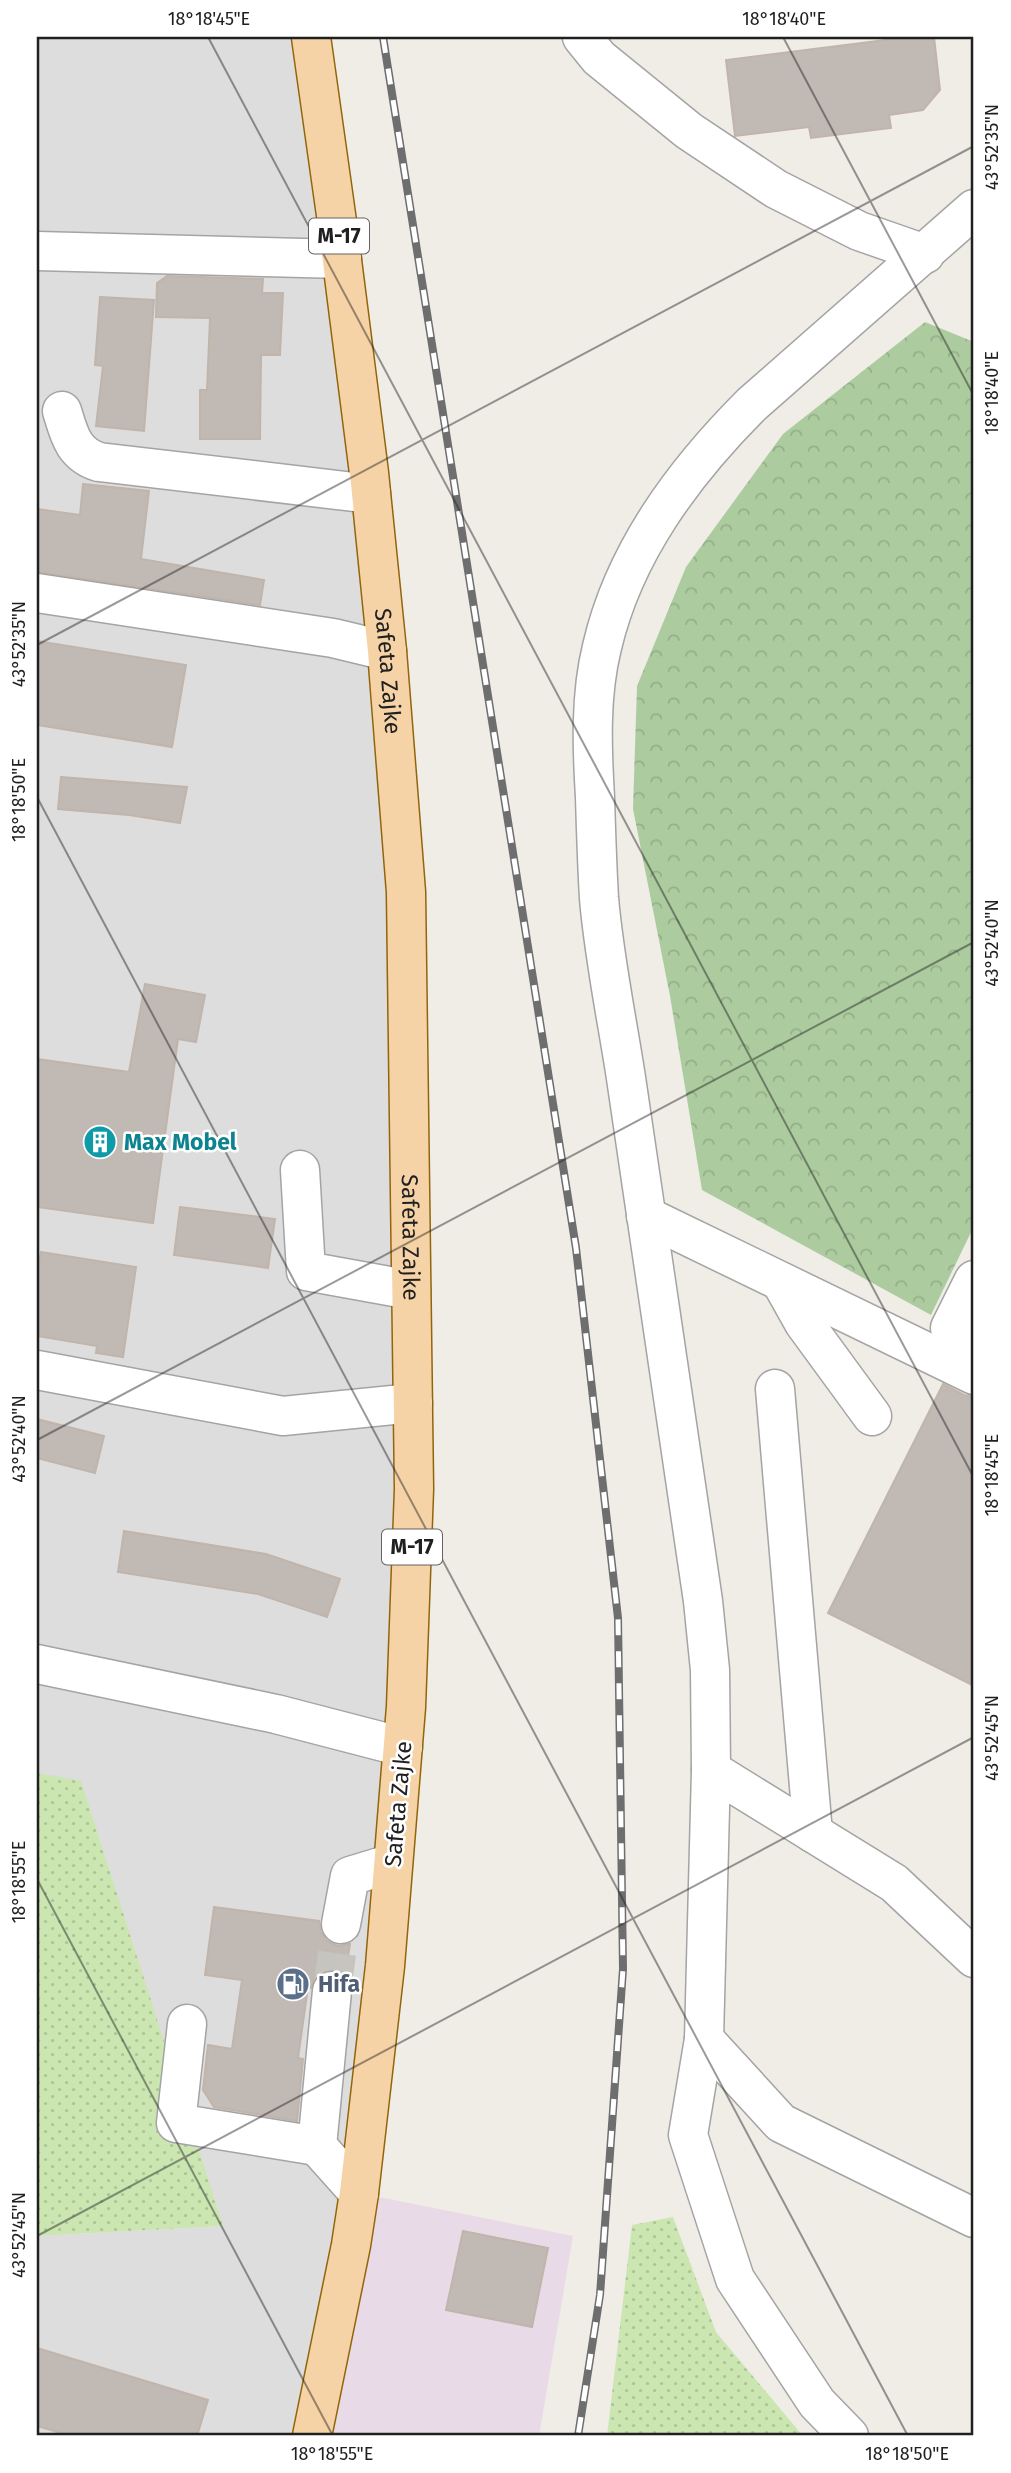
<svg xmlns="http://www.w3.org/2000/svg" width="1011" height="2473" font-family="'Fira Sans',sans-serif">
	<style>
		.residential { fill: #dedddd }
		.industrial { fill: #e8dae6 }
		.grass { fill: url(#grass-dots) }
		.forest { fill: url(#forest-crowns) }
		.building { fill: #c0b9b4; stroke: #c1b4aa; stroke-width: 2 }
		.lines { fill: none; stroke-linecap: round; stroke-linejoin: round }
		.minor-tunnel { stroke: #c6c4bf; stroke-width: 38; stroke-dasharray: 38 19; stroke-linecap: butt }
		.minor-casing { stroke: #a4a4a4; stroke-width: 41 }
		.major-casing { stroke: #92650a; stroke-width: 41 }
		.minor { stroke: #fff; stroke-width: 38 }
		.major { stroke: #f6d3a6; stroke-width: 38 }
		.rail-casing { stroke: #6e6e6e; stroke-width: 8 }
		.rail { stroke: #fff; stroke-width: 5; stroke-dasharray: 16; stroke-linecap: butt }
		.ticks { fill: none; stroke: #202020; stroke-width: 2; stroke-opacity: 0.45 }
		.labels { text-anchor: middle; dominant-baseline: central; stroke-width: 5; stroke-linejoin: round; paint-order: stroke }
		.shield { fill: #fff; stroke: #636363; stroke-width: 2 }
		.shield-label { font-size: 21px; font-weight: bold; fill: #202020 }
		.street-label { font-size: 23px; fill: #202020; stroke: #fff }
		.culture-label { font-size: 23px; font-weight: bold; fill: #0d838f; stroke: #fff; text-anchor: start }
		.service-label { font-size: 23px; font-weight: bold; fill: #4e5e75; stroke: #fff; text-anchor: start }
		.neatline { fill: none; stroke: #202020; stroke-width: 2.5 }
		.ticks-label { font-size: 18px; text-anchor: middle; fill: #202020 }
	</style>
	<defs>
		<pattern id="grass-dots" width="8" height="8" patternUnits="userSpaceOnUse" patternTransform="scale(1.75)"><rect width="8" height="8" fill="#cbe6b1"/><path d="M2 2h.1M6 6h.1" fill="none" stroke="#aec598" stroke-width="1.8" stroke-linecap="round"/></pattern>
		<pattern id="forest-crowns" width="20" height="18" patternUnits="userSpaceOnUse" patternTransform="scale(1.75)"><rect width="20" height="18" fill="#accc9f"/><path d="M2 6a3 3 0 1 1 6 0M12 15a3 3 0 1 1 6 0" fill="none" stroke="#94af89"/></pattern>
	</defs>
	<rect width="100%" height="100%" fill="#f0ede7"/>
	<polygon class="residential" points="37,37 319,37 392,592 396,1609 355,2249 309,2436 37,2436 37,2236 222,2226 81,1782 37,1773"/>
	<polygon class="industrial" points="359,2193 573,2236 539,2436 308,2436"/>
	<g class="grass">
		<polygon points="37,1773 81,1781 223,2226 37,2236"/>
		<polygon points="673,2217 716,2332 803,2436 607,2436 632,2225"/>
	</g>
	<polygon class="forest" points="925,322 974,342 974,1226 931,1315 702,1190 670,996 633,809 637,686 686,567 783,434"/>
	<g class="building">
		<polygon points="909,37 934,37 940,90 923,110 889,115 891,128 811,138 809,127 735,136 726,60"/>
		<polygon points="167,276 263,279 262,293 283,293 280,355 261,355 260,439 200,439 200,390 207,390 210,318 156,317 157,283"/>
		<polygon points="100,297 154,300 144,431 96,426 103,366 95,365"/>
		<polygon points="83,484 149,491 141,559 264,580 260,605 37,572 37,509 80,515"/>
		<polygon points="37,641 186,665 172,747 37,725"/>
		<polygon points="61,777 187,787 180,823 129,815 58,809"/>
		<polygon points="145,984 205,995 196,1042 178,1039 153,1223 37,1207 37,1059 129,1072"/>
		<polygon points="180,1207 275,1219 268,1268 174,1255"/>
		<polygon points="41,1252 136,1267 123,1357 96,1353 97,1346 37,1336 37,1275"/>
		<polygon points="943,1384 964,1395 974,1397 974,1686 828,1613"/>
		<polygon points="37,1419 104,1436 95,1473 37,1458"/>
		<polygon points="124,1531 266,1554 340,1579 327,1617 258,1594 118,1572"/>
		<polygon points="214,1907 319,1921 321,1932 327,1941 338,1946 350,1944 345,1974 335,1969 324,1971 315,1978 311,1988 308,1987 298,2058 303,2059 297,2121 214,2107 203,2090 208,2045 232,2049 242,1980 205,1975"/>
		<polygon points="463,2231 548,2248 532,2327 446,2310"/>
		<polygon points="37,2348 208,2400 197,2436 71,2436 37,2426"/>
	</g>
	<g class="lines">
		<polyline class="minor-tunnel" points="332,1991 341,1924"/>
		<defs>
			<g id="minor">
				<polyline points="582,37 599,58 689,131 776,189 859,231 925,254"/>
				<polyline points="37,251 342,259"/>
				<path d="M62,411C69,434 73,454 99,462L371,494"/>
				<polyline points="37,593 333,638 387,651"/>
				<polyline points="300,1170 306,1271 411,1290"/>
				<polyline points="646,1216 974,1375"/>
				<polyline points="974,1280 950,1328 974,1340"/>
				<polyline points="781,1282 804,1323 872,1416"/>
				<polyline points="37,1370 283,1416 413,1403"/>
				<polyline points="775,1389 813,1833"/>
				<polyline points="37,1664 276,1714 403,1747"/>
				<polyline points="711,1770 894,1883 974,1958"/>
				<polyline points="341,1924 350,1876 393,1863"/>
				<polyline points="332,1991 317,2146 359,2193"/>
				<polyline points="187,2024 176,2123 317,2146"/>
				<polyline points="704,2039 781,2123 974,2218"/>
				<path d="M849,2436L817,2403L735,2279L688,2135L704,2039L711,1770L710,1670L703,1601C677,1427 651,1253 626,1078C617,1019 604,958 599,898C597,865 596,831 595,797C592,748 590,695 602,647C624,552 684,472 752,404L974,209"/>
			</g>
			<g id="major">
				<path id="s1" d="M311,37L338,229L369,473L387,651L406,892L414,1489L406,1707L385,1966L359,2193L351,2245L312,2436"/>
			</g>
		</defs>
		<use href="#minor" class="minor-casing"/>
		<use href="#major" class="major-casing"/>
		<use href="#minor" class="minor"/>
		<use href="#major" class="major"/>
		<defs>
			<polyline id="rail" points="383,37 576,1248 618,1618 623,1969 600,2295 578,2436"/>
		</defs>
		<use href="#rail" class="rail-casing"/>
		<use href="#rail" class="rail"/>
	</g>
	<path class="ticks" d="M208,37L974,1478M783,37L974,396M37,645L974,146M37,797L908,2436M37,1440L974,942M37,1879L333,2436M37,2236L974,1737"/>
	<defs>
		<symbol id="building-disc" viewBox="-11 -11 22 22"><circle r="9.5" fill="#0f9aa8" stroke="#fff"/><path d="M-4-6H4V6H1V3H-1V6H-4ZM-2.5-4.3h1.7v1.8h-1.7ZM.8-4.3h1.7v1.8H.8ZM-2.5-1h1.7V.8h-1.7ZM.8-1h1.7V.8H.8Z" fill="#fff"/></symbol>
		<symbol id="fuel-disc" viewBox="-11 -11 22 22"><circle r="9.5" fill="#5c6f8a" stroke="#fff"/><path d="M-5.5-6h7V0h2V4h1.3V-2.5L3-4.5l.8-.8L6-3V5H2.5V1h-1V6h-7ZM-4.2-4.7v3.2H.2V-4.7Z" fill="#fff"/></symbol>
	</defs>
	<g fill-rule="evenodd">
		<use href="#building-disc" x="81" y="1123" width="38" height="38"/>
		<use href="#fuel-disc" x="274" y="1965" width="38" height="38"/>
	</g>
	<g class="labels">
		<g class="shield">
			<rect x="309" y="218.5" width="60" height="35" rx="5"/>
			<rect x="382" y="1529.5" width="60" height="35" rx="5"/>
		</g>
		<g class="shield-label">
			<text x="339" y="236">M-17</text>
			<text x="412" y="1547">M-17</text>
		</g>
		<g class="street-label">
			<text stroke="none"><textPath href="#s1" startOffset="639">Safeta Zajke</textPath></text>
			<text stroke="none"><textPath href="#s1" startOffset="1206">Safeta Zajke</textPath></text>
			<text transform="translate(398 1804) rotate(-85)">Safeta Zajke</text>
		</g>
		<g class="culture-label">
			<text x="124" y="1142">Max Mobel</text>
		</g>
		<g class="service-label">
			<text x="318" y="1984">Hifa</text>
		</g>
	</g>
	<rect width="1011" height="2473" fill="none" stroke="#ffffff" stroke-width="77"/>
	<rect x="38" y="38" width="934" height="2396" class="neatline"/>
	<g class="ticks-label">
		<text x="209" y="25">18°18'45"E</text>
		<text x="784" y="25">18°18'40"E</text>
		<text transform="translate(992 147) rotate(-90)" y="6">43°52'35"N</text>
		<text transform="translate(992 393) rotate(-90)" y="6">18°18'40"E</text>
		<text transform="translate(19 644) rotate(-90)" y="6">43°52'35"N</text>
		<text transform="translate(19 800) rotate(-90)" y="6">18°18'50"E</text>
		<text transform="translate(992 943) rotate(-90)" y="6">43°52'40"N</text>
		<text transform="translate(19 1439) rotate(-90)" y="6">43°52'40"N</text>
		<text transform="translate(992 1475) rotate(-90)" y="6">18°18'45"E</text>
		<text transform="translate(992 1738) rotate(-90)" y="6">43°52'45"N</text>
		<text transform="translate(19 1882) rotate(-90)" y="6">18°18'55"E</text>
		<text transform="translate(19 2235) rotate(-90)" y="6">43°52'45"N</text>
		<text x="332" y="2460">18°18'55"E</text>
		<text x="907" y="2460">18°18'50"E</text>
	</g>
</svg>
